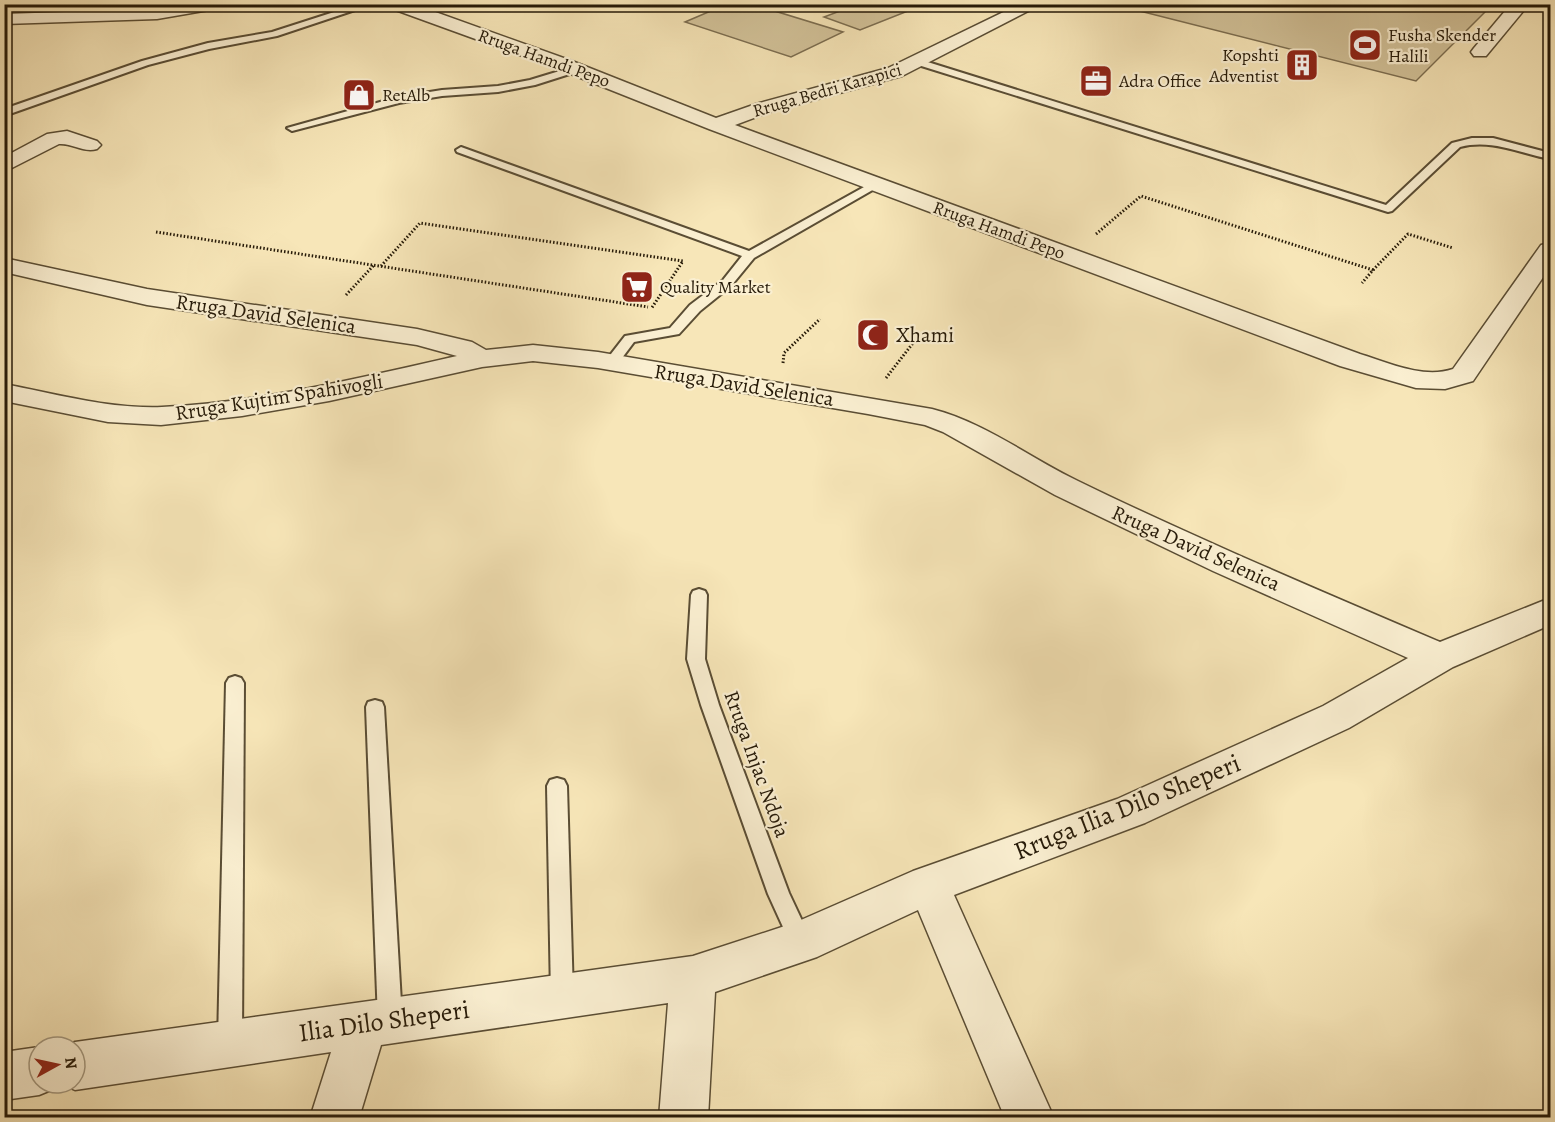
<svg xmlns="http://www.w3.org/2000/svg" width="1555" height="1122" font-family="Alegreya,serif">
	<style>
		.green { fill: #d3c39a; stroke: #7c6e51; stroke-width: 1.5 }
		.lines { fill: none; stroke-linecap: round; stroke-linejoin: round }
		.service-casing { stroke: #5a4d34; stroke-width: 4 }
		.minor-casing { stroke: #5a4d34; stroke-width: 3 }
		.path { stroke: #261a08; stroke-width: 3; stroke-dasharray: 1.5 2; stroke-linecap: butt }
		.service { fill: #faefd1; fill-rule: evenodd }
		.minor { fill: #faefd1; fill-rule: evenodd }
		.labels { text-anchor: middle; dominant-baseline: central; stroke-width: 4.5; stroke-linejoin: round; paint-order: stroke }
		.far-poi-label { font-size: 18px; fill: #261a08; stroke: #faefd1; text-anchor: start }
		.far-street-label { font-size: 18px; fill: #261a08; stroke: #faefd1 }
		.street-label { font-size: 21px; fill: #261a08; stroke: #faefd1 }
		.poi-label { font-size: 21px; fill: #261a08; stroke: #faefd1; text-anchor: start }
		.near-street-label { font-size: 26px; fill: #261a08; stroke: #faefd1 }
	</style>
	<rect width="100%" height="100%" fill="#f7e6b8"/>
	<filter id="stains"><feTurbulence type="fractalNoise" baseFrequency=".00333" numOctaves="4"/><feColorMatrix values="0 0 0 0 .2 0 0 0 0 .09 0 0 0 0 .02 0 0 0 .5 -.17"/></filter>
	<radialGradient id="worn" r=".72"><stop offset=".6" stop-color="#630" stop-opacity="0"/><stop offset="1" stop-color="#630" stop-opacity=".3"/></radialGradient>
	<g class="green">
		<polygon points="727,4 755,5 843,32 791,57 685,22"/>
		<polygon points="856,5 856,4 923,5 860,30 824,17"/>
		<polygon points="1461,5 1487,10 1416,81 1116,5"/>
	</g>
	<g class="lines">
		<defs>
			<g id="service">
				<polygon points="359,4 373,4 277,36 209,49 148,65 4,116 4,109 142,61 208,43 272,32"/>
				<path d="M918,59L1386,205L1452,143L1472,138H1493L1550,153V159C1519,153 1492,139 1460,147L1392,211L1388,212L915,64L913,62Z"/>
				<polygon points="576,66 581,69 579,71 535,85 498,92 442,96 399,103 292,131 287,128 398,97 442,90 498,86 530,80"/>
				<polygon points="461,147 749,251 873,182 877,181 883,184 754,258 731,286 700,311 679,334 634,342 616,366 611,367 604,363 625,336 670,328 690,305 723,280 742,256 457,152 456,150"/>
				<polygon points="699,589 705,591 707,595 705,659 719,705 789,893 812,942 809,949 801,952 793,949 768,894 701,705 687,659 691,595 693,591"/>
				<polygon points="235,676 241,678 244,683 242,1042 238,1050 230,1054 222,1050 218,1042 226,683 229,678"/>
				<polygon points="375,700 382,702 384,707 402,1020 398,1028 390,1031 382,1028 378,1020 366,707 368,702"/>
				<polygon points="557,778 564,780 567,786 573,995 570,1003 562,1006 554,1003 551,995 547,786 550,780"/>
			</g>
			<g id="minor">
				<polygon points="182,4 223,4 215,9 157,19 4,24 4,14 157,9"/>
				<path d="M388,4H413L572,61L716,118L756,104L888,68L1020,4H1042L902,76L770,112L735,125L1360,354C1389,363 1423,379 1453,369L1541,245L1550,243V267L1473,381L1445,389L1416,388L1340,366L709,129L558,69L390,8Z"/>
				<polygon points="1511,4 1529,4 1486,56 1474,56 1471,52 1474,48"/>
				<path d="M67,131L97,141L101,145L97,149C83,153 73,143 59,144L4,172V157L47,134Z"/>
				<path d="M4,258L147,289L417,329L472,342L486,350L533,345L598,352L932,409C984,422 1030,458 1078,481C1197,539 1319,590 1440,642L1550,598V625L1453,667L1349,728L1145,823L954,895L1054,1118H1005L918,910L817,957L715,992L708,1118H659L668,1003L381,1045L359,1118H310L331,1052L75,1090L59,1083H75V1047H63L75,1042L693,956L794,923L913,871L1117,799L1323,706L1408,658L1213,571L1055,495L943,432L925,425L868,414L598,368L533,361L482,367L329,401L242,416L161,425L108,422L4,401V384C56,394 109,409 162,407C258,403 363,377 457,356L417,345L147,305L4,272Z"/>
				<polygon points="39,1047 39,1083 58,1083 56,1088 39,1095 4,1100 4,1052"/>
			</g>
		</defs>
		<use href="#service" class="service-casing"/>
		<use href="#minor" class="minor-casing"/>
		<g class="path">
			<polyline points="156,232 648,307"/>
			<polyline points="1096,234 1141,196 1373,270 1362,283"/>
			<polyline points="381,266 420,223 683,261 651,309"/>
			<polyline points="1373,270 1408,234 1453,248"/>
			<polyline points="346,295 374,265"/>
			<polyline points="783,363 784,353 820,319"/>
			<polyline points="886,378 913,343"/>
		</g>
		<use href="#service" class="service"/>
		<use href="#minor" class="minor"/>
	</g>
	<defs>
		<symbol id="stadium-square" viewBox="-11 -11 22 22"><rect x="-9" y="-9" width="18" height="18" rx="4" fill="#8f2418" stroke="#faefd1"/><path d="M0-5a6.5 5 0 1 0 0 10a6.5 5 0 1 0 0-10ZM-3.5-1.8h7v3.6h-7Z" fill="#fff"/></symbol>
		<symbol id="building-square" viewBox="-11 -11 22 22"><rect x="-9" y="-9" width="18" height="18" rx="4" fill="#8f2418" stroke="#faefd1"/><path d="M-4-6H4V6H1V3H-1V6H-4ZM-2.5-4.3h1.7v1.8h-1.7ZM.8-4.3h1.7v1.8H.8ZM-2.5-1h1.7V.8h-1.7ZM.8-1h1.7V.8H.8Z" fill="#fff"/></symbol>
		<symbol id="office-square" viewBox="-11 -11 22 22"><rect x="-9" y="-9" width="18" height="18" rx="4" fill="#8f2418" stroke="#faefd1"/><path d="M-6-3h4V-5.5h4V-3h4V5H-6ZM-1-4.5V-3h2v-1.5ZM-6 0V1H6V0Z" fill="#fff"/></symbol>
		<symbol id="shop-square" viewBox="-11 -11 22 22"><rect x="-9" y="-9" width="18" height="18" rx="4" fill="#8f2418" stroke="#faefd1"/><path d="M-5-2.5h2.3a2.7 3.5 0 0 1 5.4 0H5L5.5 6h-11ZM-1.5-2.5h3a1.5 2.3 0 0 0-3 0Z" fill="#fff"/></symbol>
		<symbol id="supermarket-square" viewBox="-11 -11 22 22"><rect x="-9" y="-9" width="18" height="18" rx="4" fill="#8f2418" stroke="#faefd1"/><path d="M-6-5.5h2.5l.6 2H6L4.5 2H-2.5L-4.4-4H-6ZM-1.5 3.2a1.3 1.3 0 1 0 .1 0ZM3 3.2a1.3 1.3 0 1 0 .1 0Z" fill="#fff"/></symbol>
		<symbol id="mosque-square" viewBox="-11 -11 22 22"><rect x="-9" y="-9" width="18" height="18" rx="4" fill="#8f2418" stroke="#faefd1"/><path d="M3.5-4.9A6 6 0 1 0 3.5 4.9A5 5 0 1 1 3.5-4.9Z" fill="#fff"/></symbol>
	</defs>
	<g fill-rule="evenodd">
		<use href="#stadium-square" x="1346" y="26" width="38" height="38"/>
		<use href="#building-square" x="1283" y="46" width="38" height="38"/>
		<use href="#office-square" x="1077" y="62" width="38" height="38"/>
		<use href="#shop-square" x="340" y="76" width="38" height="38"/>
		<use href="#supermarket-square" x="618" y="268" width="38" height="38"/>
		<use href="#mosque-square" x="854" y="316" width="38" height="38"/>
	</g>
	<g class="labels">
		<g class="far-poi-label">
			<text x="1388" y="35">Fusha Skender<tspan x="1388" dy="21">Halili</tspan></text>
			<text x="1279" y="55" text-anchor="end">Kopshti<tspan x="1279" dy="21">Adventist</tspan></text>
			<text x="1119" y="81">Adra Office</text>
			<text x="382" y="95">RetAlb</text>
			<text x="660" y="287">Quality Market</text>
		</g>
		<g class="far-street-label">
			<text transform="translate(544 58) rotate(20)">Rruga Hamdi Pepo</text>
			<text transform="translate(827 90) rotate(-16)">Rruga Bedri Karapici</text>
			<text transform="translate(999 230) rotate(20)">Rruga Hamdi Pepo</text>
		</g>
		<g class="street-label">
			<text transform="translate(266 314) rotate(8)">Rruga David Selenica</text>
			<text transform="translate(744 385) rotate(9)">Rruga David Selenica</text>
			<text transform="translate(279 397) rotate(-9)">Rruga Kujtim Spahivogli</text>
			<text transform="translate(1196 548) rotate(24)">Rruga David Selenica</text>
			<text transform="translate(757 764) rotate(70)">Rruga Injac Ndoja</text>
		</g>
		<g class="poi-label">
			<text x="896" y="335">Xhami</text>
		</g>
		<g class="near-street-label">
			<text transform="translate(1127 807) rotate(-22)">Rruga Ilia Dilo Sheperi</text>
			<text transform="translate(384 1021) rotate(-8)">Ilia Dilo Sheperi</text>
		</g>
	</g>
	<rect width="1555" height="1122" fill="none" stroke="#f7e6b8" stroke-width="24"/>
	<rect x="6" y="6" width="1543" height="1110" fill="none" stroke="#261a08" stroke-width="3"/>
	<rect x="12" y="12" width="1531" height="1098" fill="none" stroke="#261a08" stroke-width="1.5"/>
	<g transform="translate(57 1065) rotate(82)"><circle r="28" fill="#faefd1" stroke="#a59a81" stroke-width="1.5"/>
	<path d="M0-4.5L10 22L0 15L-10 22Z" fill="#8f2418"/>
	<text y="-9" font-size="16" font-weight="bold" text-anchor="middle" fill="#261a08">N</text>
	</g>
	<rect width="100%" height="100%" filter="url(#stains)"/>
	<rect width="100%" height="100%" fill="url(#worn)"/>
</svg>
